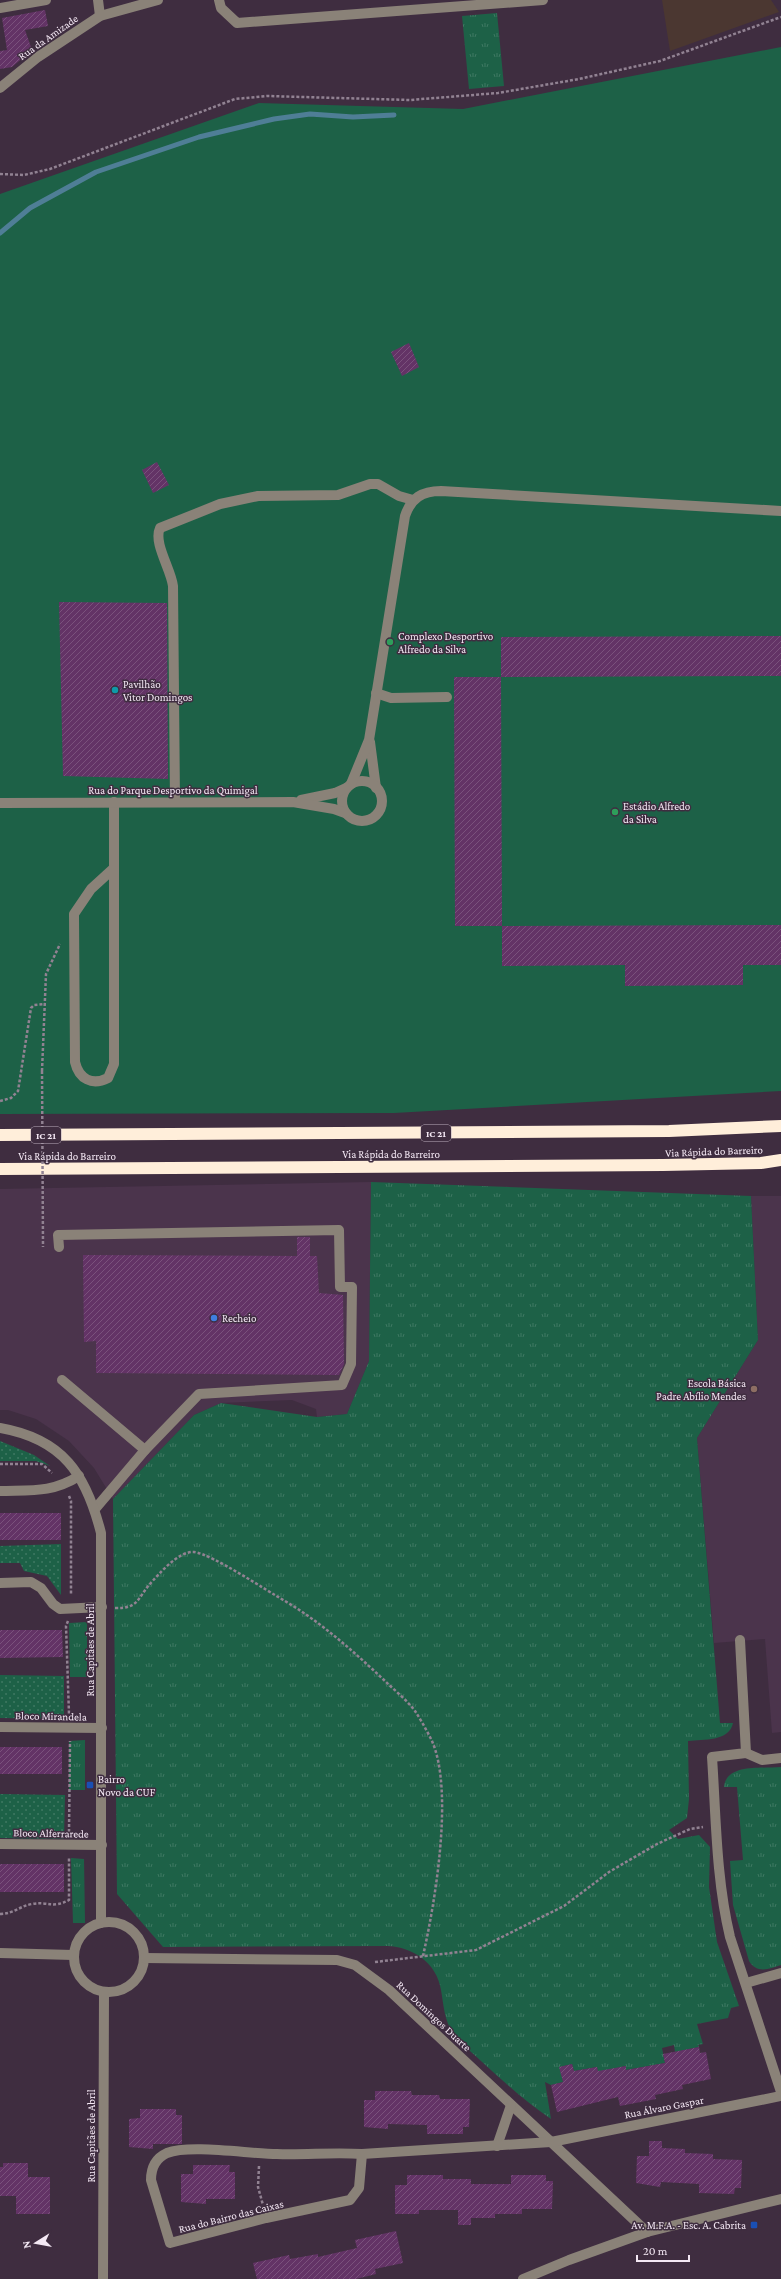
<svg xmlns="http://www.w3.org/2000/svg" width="781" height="2279" font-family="'Crimson Pro',serif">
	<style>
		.built { fill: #4b344c }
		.industrial { fill: #4b3731 }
		.grass { fill: url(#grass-tufts) }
		.park { fill: url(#park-dots) }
		.pitch { fill: #1d6147 }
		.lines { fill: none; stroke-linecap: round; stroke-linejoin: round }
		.stream { stroke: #4f7e96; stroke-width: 5 }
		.building { fill: url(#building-hatch) }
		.path { stroke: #918292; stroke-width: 2.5; stroke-dasharray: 3 2; stroke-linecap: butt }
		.minor { stroke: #8a8278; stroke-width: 10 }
		.highway { stroke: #ffeeda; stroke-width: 12 }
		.path-bridge { stroke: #918292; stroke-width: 2.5; stroke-dasharray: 3 2; stroke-linecap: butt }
		.leisure-dot { fill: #2e9e5b; stroke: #3f2d40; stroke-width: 1.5 }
		.culture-dot { fill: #0f9aa8; stroke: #3f2d40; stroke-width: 1.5 }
		.shop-dot { fill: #3f7fe0; stroke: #3f2d40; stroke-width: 1.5 }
		.education-dot { fill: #8d6e63; stroke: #3f2d40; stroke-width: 1.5 }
		.transit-dot { fill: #1a4fb4; stroke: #3f2d40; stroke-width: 1.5 }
		.labels { text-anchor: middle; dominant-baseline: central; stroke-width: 3; stroke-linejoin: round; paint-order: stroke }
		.shield { fill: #3f2d40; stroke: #beb0be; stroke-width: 1 }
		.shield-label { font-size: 10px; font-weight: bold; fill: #f4e8f4 }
		.street-label { font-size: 11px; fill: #f4e8f4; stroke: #3f2d40 }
		.poi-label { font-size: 11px; fill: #f4e8f4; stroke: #3f2d40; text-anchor: start }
	</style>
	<defs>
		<pattern id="grass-tufts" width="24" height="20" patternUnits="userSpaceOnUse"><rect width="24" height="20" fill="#1d6147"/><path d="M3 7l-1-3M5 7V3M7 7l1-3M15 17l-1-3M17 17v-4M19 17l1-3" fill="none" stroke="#3e7862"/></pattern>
		<pattern id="park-dots" width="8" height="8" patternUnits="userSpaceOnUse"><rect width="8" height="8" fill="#1d6147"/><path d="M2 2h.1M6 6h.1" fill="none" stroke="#3e7862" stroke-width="1.8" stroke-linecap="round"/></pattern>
		<pattern id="building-hatch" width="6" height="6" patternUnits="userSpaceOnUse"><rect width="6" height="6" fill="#633366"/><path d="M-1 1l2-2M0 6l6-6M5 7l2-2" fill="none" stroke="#7a517c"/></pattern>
	</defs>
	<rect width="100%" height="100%" fill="#3f2d40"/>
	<g class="built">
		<polygon points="371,1182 369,1361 347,1414 317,1417 316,1409 292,1400 221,1403 194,1415 113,1499 94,1468 69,1441 36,1419 8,1410 0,1410 0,1189"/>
		<polygon points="751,1196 781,1196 781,1732 772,1733 765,1639 714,1643 697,1438 758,1340"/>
	</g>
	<polygon class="industrial" points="662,0 771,0 779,12 670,51"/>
	<g class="grass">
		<polygon points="497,13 504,86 469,89 462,16"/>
		<path d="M371,1182L751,1196L758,1340L697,1438L720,1723H733C729,1742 703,1739 688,1741L689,1799L687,1818L669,1830L678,1839L699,1835L710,1847L709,1887L717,1942L739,2006L731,2008L728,2018L697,2024L703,2044L698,2045L699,2047L675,2052L674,2045L662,2048L665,2063L626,2070L625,2066L598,2073L597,2067L574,2071L572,2064L560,2067L563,2082L551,2085L545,2082L551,2119C526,2102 504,2082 481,2061C473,2053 462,2045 455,2036C444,2021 444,2007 441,1990C437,1963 413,1947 387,1946L163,1947L117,1894L113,1499L194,1415L221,1403L317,1417L347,1414L369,1361Z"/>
		<polygon points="87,1622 87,1677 70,1677 69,1623"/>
		<polygon points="85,1740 85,1790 69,1790 69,1741"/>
		<path d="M781,1767V1965C769,1969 757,1974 749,1961L733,1905L730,1861L743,1860L737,1787H724C726,1763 763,1769 781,1767Z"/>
		<polygon points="71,1858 84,1859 85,1923 73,1923"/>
	</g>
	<g class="park">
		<polygon points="0,1441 34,1455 50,1466 36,1461 0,1461"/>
		<polygon points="61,1544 61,1595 47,1576 24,1571 20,1563 0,1563 0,1546"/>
		<polygon points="0,1675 64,1676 64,1719 0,1718"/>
		<polygon points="0,1794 65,1795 64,1839 0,1838"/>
	</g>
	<polygon class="pitch" points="781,47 781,1091 394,1113 0,1114 0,194 259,103 463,109"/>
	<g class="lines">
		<polyline class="stream" points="0,233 30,208 96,172 199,137 274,119 310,114 353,117 394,115"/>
	</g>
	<g class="building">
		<polygon points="45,10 48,26 25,30 32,50 12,67 0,69 0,51 7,50 2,18"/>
		<polygon points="409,343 419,367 402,376 391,352"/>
		<polygon points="157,462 169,485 153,493 142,470"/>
		<polygon points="59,602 167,603 168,779 63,776"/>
		<polygon points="781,636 781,676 501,677 501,637"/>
		<polygon points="454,677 501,677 502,926 455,926"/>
		<polygon points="781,925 781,965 743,965 743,985 625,986 625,965 502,966 502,926"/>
		<polygon points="297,1237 310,1237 310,1256 317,1256 319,1293 343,1295 344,1364 339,1375 96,1373 96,1341 84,1342 83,1255 297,1256"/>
		<rect x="0" y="1513" width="61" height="27"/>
		<polygon points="0,1630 62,1630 63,1657 0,1658"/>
		<rect x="0" y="1747" width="62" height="27"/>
		<rect x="0" y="1864" width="64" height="28"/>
		<polygon points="699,2047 700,2053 706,2052 711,2079 682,2085 683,2089 655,2095 656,2099 620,2106 618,2097 557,2112 551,2085 563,2082 559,2067 572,2064 574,2071 597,2067 598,2071 626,2066 626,2070 665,2063 663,2054"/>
		<polygon points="375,2091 411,2091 412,2095 439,2095 440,2099 470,2099 469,2127 463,2127 463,2134 427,2134 427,2125 388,2124 388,2129 364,2127 364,2100 375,2100"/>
		<polygon points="140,2109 176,2109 176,2115 182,2115 182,2144 153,2144 153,2149 129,2147 129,2119 140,2118"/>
		<polygon points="649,2141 662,2141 662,2148 685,2149 685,2153 713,2154 713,2159 742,2160 741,2188 735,2188 734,2194 699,2193 699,2184 661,2182 660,2187 636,2183 637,2156 649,2156"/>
		<polygon points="3,2163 28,2163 28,2177 50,2177 50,2214 16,2214 16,2196 0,2196 0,2167 3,2167"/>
		<polygon points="193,2165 230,2165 229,2172 235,2172 235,2199 206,2199 206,2204 181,2202 181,2174 193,2174"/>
		<polygon points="407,2175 443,2175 443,2179 471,2179 471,2184 511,2184 511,2175 546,2175 546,2181 553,2181 552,2209 522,2209 522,2214 495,2214 495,2218 471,2218 471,2225 458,2225 458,2210 419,2210 419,2214 395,2214 395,2185 407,2185"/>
		<polygon points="396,2231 403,2263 375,2269 376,2274 356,2279 257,2279 253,2263 289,2255 290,2259 318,2254 318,2257 357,2248 355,2240"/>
	</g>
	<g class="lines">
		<g class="path">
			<polyline points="0,174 24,175 50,169 235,99 267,96 410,100 498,93 579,79 660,61 781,17"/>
			<polyline points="42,1071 46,974 60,944"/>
			<polyline points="0,1101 11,1098 18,1091 31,1008 34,1005 45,1004"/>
			<polyline points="0,1464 42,1464 52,1473"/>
			<polyline points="69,1496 71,1501 71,1595"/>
			<path d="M115,1608C138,1609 138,1598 149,1585C159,1574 178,1551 194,1552C212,1554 267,1591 285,1601C322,1623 353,1651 384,1680C394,1690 407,1700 415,1711C421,1720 427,1731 432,1741C454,1791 435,1903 423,1956"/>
			<polyline points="68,1621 66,1626 69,1714"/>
			<polyline points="69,1832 70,1741"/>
			<path d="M0,1914C13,1914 20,1906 32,1904C48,1901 52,1909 69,1900V1857"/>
			<polyline points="375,1962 476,1950 564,1906 609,1872 657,1844 690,1829 703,1827"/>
			<polyline points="259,2166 258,2187 263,2205"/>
		</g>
		<g class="minor">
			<polyline points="98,0 100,16"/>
			<polyline points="219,0 221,8 237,23 543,0"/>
			<polyline points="0,8 46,0"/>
			<polyline points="0,88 38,57 100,16 158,0"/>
			<polyline points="376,693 391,698 447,697"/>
			<polyline points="370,742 376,788"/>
			<circle cx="362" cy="801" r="20"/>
			<path d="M351,784L369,740L405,516C411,498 422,491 441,491L781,511"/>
			<polyline points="301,800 335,793 346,788"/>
			<path d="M114,802V1064L108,1078C92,1086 79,1079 75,1062L74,914L91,889L114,868"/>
			<path d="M175,802L173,586C171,569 153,543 160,528L220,504L258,496L338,495L370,484H378L399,496L413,500"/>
			<polyline points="0,803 293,802 334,809 345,813"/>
			<polyline points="59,1247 58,1235 339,1230 340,1287 352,1287 351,1364 342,1385 199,1394 145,1450 95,1509"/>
			<polyline points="62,1380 145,1450"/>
			<path d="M0,1428C63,1439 86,1474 101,1533V1923"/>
			<path d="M0,1491C31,1490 52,1493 79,1476"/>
			<polyline points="0,1583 31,1582 41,1588 53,1604 60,1609 102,1607"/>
			<path d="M740,1640L746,1753L712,1757C716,1816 716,1879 730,1937L781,2092"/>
			<polyline points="0,1727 102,1728"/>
			<polyline points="746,1753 762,1760 781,1758"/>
			<polyline points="0,1844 102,1845"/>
			<circle cx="109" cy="1957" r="35"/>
			<polyline points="0,1953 73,1955"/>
			<polyline points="144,1958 337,1960 355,1965 389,1990 647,2232"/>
			<polyline points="746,1983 781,1973"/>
			<polyline points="497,2146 511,2105"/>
			<path d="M362,2154L359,2188L350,2200L266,2218L170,2243L151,2180C151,2168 156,2158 167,2153C190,2144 250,2154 277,2154C306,2155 334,2152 362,2154L551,2142L781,2096"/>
			<polyline points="103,2279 104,1993"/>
			<polyline points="523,2279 569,2260 647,2232 781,2199"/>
		</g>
		<g class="highway">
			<polyline points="0,1135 669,1131 781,1126"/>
			<polyline points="0,1169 663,1165 761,1163 781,1160"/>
		</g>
		<polyline class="path-bridge" points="42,1071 43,1247"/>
	</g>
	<g class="leisure-dot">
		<circle cx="390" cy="642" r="4"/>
		<circle cx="615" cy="812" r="4"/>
	</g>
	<circle class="culture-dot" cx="115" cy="690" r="4"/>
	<circle class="shop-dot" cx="214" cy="1318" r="4"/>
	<circle class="education-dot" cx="754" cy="1389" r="4"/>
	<g class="transit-dot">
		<rect x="86" y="1781" width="8" height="8" rx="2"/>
		<rect x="750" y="2221" width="8" height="8" rx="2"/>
	</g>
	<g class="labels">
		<g class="shield">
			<rect x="421" y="1125" width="30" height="16" rx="3"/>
			<rect x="31" y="1127" width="30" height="16" rx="3"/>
		</g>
		<g class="shield-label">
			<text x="436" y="1133">IC 21</text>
			<text x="46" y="1135">IC 21</text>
		</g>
		<g class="street-label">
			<text transform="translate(48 37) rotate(-35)">Rua da Amizade</text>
			<text x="173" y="790">Rua do Parque Desportivo da Quimigal</text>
			<text transform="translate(714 1151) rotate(-2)">Via Rápida do Barreiro</text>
			<text x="391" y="1154">Via Rápida do Barreiro</text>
			<text x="67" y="1156">Via Rápida do Barreiro</text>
			<text transform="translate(90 1650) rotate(-90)">Rua Capitães de Abril</text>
			<text transform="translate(51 1716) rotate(1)">Bloco Mirandela</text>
			<text transform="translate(51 1833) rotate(1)">Bloco Alferrarede</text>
			<text transform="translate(434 2016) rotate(43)">Rua Domingos Duarte</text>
			<text transform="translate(664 2107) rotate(-11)">Rua Álvaro Gaspar</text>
			<text transform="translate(91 2136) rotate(-90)">Rua Capitães de Abril</text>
			<text transform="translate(231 2216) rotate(-14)">Rua do Bairro das Caixas</text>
		</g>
		<g class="poi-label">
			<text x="398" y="636">Complexo Desportivo<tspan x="398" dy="13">Alfredo da Silva</tspan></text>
			<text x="123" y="684">Pavilhão<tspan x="123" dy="13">Vitor Domingos</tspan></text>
			<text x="623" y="806">Estádio Alfredo<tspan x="623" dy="13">da Silva</tspan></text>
			<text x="222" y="1318">Recheio</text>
			<text x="746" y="1383" text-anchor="end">Escola Básica<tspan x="746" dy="13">Padre Abílio Mendes</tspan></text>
			<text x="98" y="1779">Bairro<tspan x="98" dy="13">Novo da CUF</tspan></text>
			<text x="746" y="2225" text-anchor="end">Av. M.F.A. - Esc. A. Cabrita</text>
		</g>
	</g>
	<g transform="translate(36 2243) rotate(259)" stroke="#3f2d40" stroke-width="3" paint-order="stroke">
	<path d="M0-3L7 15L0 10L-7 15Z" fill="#f4e8f4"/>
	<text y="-6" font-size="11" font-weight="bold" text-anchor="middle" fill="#f4e8f4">N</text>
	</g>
	<path d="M637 2255v6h52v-6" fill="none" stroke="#f4e8f4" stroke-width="2"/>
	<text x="643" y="2255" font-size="12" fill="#f4e8f4" stroke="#3f2d40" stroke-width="3" paint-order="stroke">20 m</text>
</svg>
